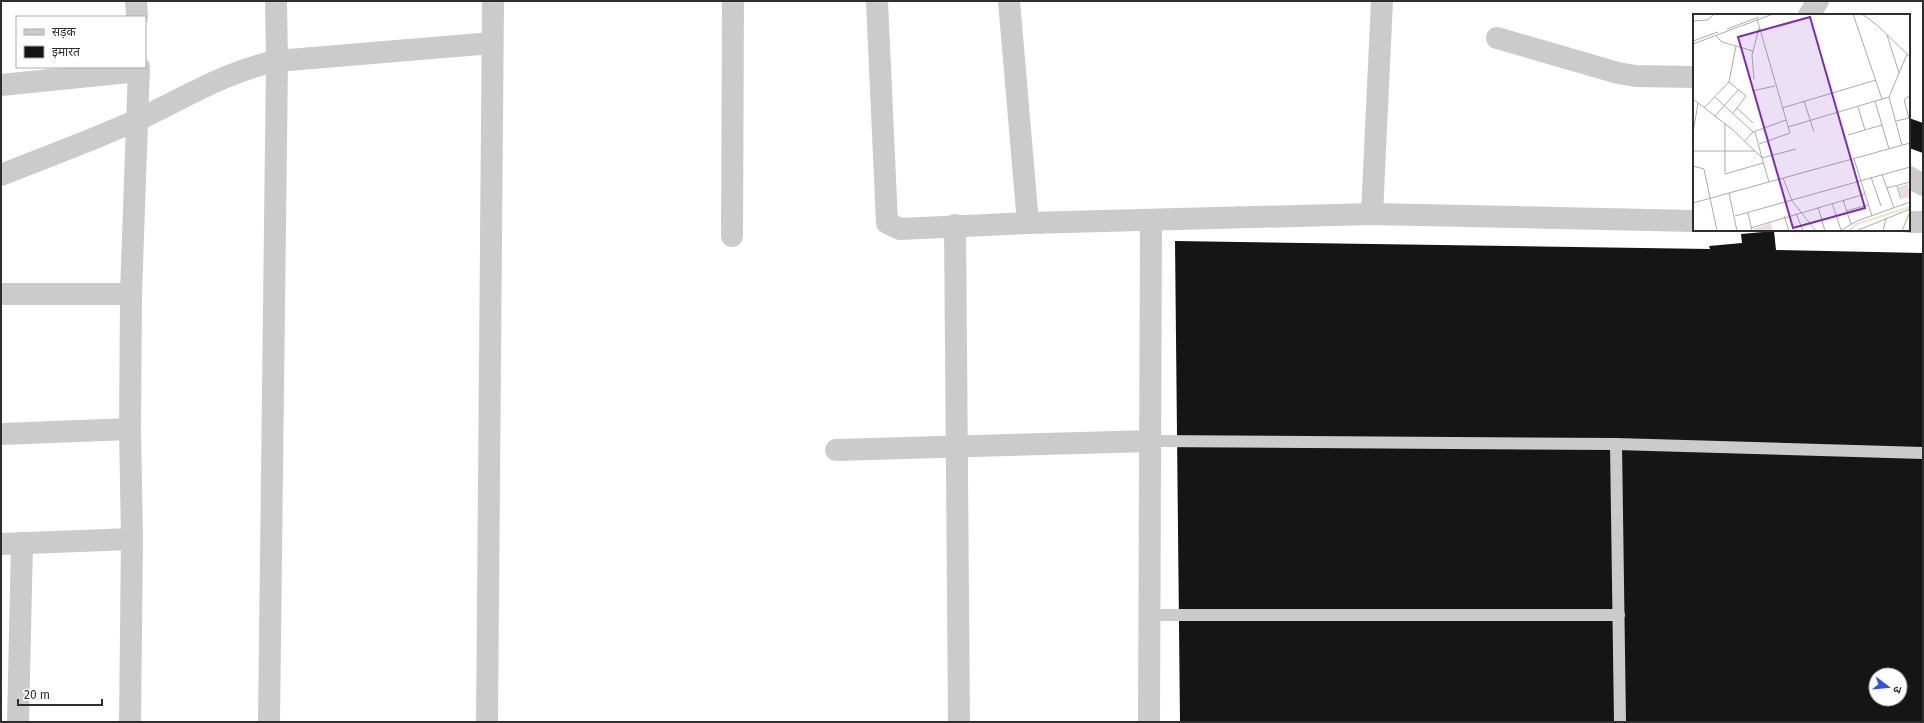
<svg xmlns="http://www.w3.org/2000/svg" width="1924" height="723" font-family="'Fira Sans','Noto Sans Devanagari',sans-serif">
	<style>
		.building { fill: #151515; fill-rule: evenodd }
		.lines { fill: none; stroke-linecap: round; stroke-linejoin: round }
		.lane { stroke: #cbcbcb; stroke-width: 12 }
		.street { stroke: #cbcbcb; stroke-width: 22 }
		.inset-river { fill: none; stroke: #e2ecc7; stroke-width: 2 }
		.inset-road { fill: none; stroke: #ababab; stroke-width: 1 }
		.view { fill: #7b2cbf; fill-opacity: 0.15; stroke: #7b2cbf; stroke-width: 2 }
		.inset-edge { fill: none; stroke: #2e2e2e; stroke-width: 2 }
	</style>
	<rect width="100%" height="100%" fill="#fff"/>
	<g class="building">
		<polygon points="1909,118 1923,123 1923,153 1909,148"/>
		<path d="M1774,231L1776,250L1923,253V722H1180L1175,241L1710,249L1709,246L1742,243L1741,234ZM1876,675H1900V699H1876Z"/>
	</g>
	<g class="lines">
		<g class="lane">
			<polyline points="1151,441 1616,444 1923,453"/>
			<polyline points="1616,444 1620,722"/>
			<polyline points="1150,615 1619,615"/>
		</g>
		<g class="street">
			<polyline points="136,1 137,17"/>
			<polyline points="877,1 887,223 900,229 1028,223 1372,214 1694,221"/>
			<polyline points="1009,1 1028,223"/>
			<polyline points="1809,15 1818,1"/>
			<polyline points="1497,38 1618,73 1636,76 1694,77"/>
			<polyline points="1,85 139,71"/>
			<path d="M1,175C46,157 93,140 137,120C183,99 226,71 277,61L492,43"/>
			<polyline points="1909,177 1923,185"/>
			<polyline points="1372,214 1382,1"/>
			<polyline points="1909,222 1923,222"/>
			<polyline points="955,225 959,722"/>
			<polyline points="732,236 733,1"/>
			<polyline points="1,294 131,294"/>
			<polyline points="1,434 130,429"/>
			<polyline points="836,450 1151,441"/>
			<polyline points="1,544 132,539"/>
			<polyline points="18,722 22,543"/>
			<polyline points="130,722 132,539 130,429 131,294 139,67"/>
			<polyline points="269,722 277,61 276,1"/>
			<polyline points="487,722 493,1"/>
			<polyline points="1149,722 1151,220"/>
		</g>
	</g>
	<g transform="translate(1693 14)">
		<rect width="217" height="217" fill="#fff"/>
		<path d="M215,170L217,183L209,185L205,173ZM78,209L80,217H60V215Z" fill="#ecdbe6"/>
		<path class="inset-river" d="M155,217L164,210L217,193"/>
		<path class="inset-road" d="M160,0L189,85M169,0L184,11L217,43M64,5L97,119L66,130M0,7L15,6L21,0M34,15L66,3M194,21L206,59M23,22L29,28L60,37M0,27L25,18M0,30L80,0M61,65L59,41L66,14M36,68L53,82L40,99M59,77L82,72M22,83L60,118M196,83L209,131M0,85L40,116L69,144L76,168M111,87L121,118M182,87L196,135M165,93L172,116M11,94L36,68L43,32M44,94L60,109M89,94L183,66M22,102L46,75M216,104L211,86L216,82M203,107L216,104M32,110V160L70,149M95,113L196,83L214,40M62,118L69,144L103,135M0,119L5,89M155,121L189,111M52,127L60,118L93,106M1,137H62M161,145L179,202M0,152L11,155L24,217M189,160L201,194M178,163L188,192M90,164L99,187L123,217M204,172L208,185M194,174L217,168M36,179L44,217M150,186L158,210M0,189L217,129M139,189L148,216M125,193L132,217M153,197L175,191M55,199L59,217M103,199L110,217M42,202L217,153M91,202L96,217M58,214L172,180M147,217L164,207L217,188M163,217L217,195M190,217L193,204M209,217L216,200"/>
		<path class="view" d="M117,3L172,194L100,214L45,23Z"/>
		<rect width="217" height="217" class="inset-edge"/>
	</g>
	<rect width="1924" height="723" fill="none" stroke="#2e2e2e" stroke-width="4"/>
	<rect x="16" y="16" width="130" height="52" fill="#ffffff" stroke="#ababab"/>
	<rect x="24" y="29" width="20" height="6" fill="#cbcbcb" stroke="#ababab"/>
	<text x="52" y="36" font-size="12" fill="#2e2e2e">सड़क</text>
	<rect x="24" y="46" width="20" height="12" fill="#151515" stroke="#ababab"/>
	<text x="52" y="56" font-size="12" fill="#2e2e2e">इमारत</text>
	<g transform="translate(1888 687) rotate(106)"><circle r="19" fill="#ffffff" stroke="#ababab"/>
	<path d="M0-3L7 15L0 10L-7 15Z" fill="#2f52e6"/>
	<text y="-6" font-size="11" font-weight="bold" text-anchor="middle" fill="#2e2e2e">उ</text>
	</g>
	<path d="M18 699v6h84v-6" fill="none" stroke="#2e2e2e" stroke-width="2"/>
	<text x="24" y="699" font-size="12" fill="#2e2e2e" stroke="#ffffff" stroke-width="3" paint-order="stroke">20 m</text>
</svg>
